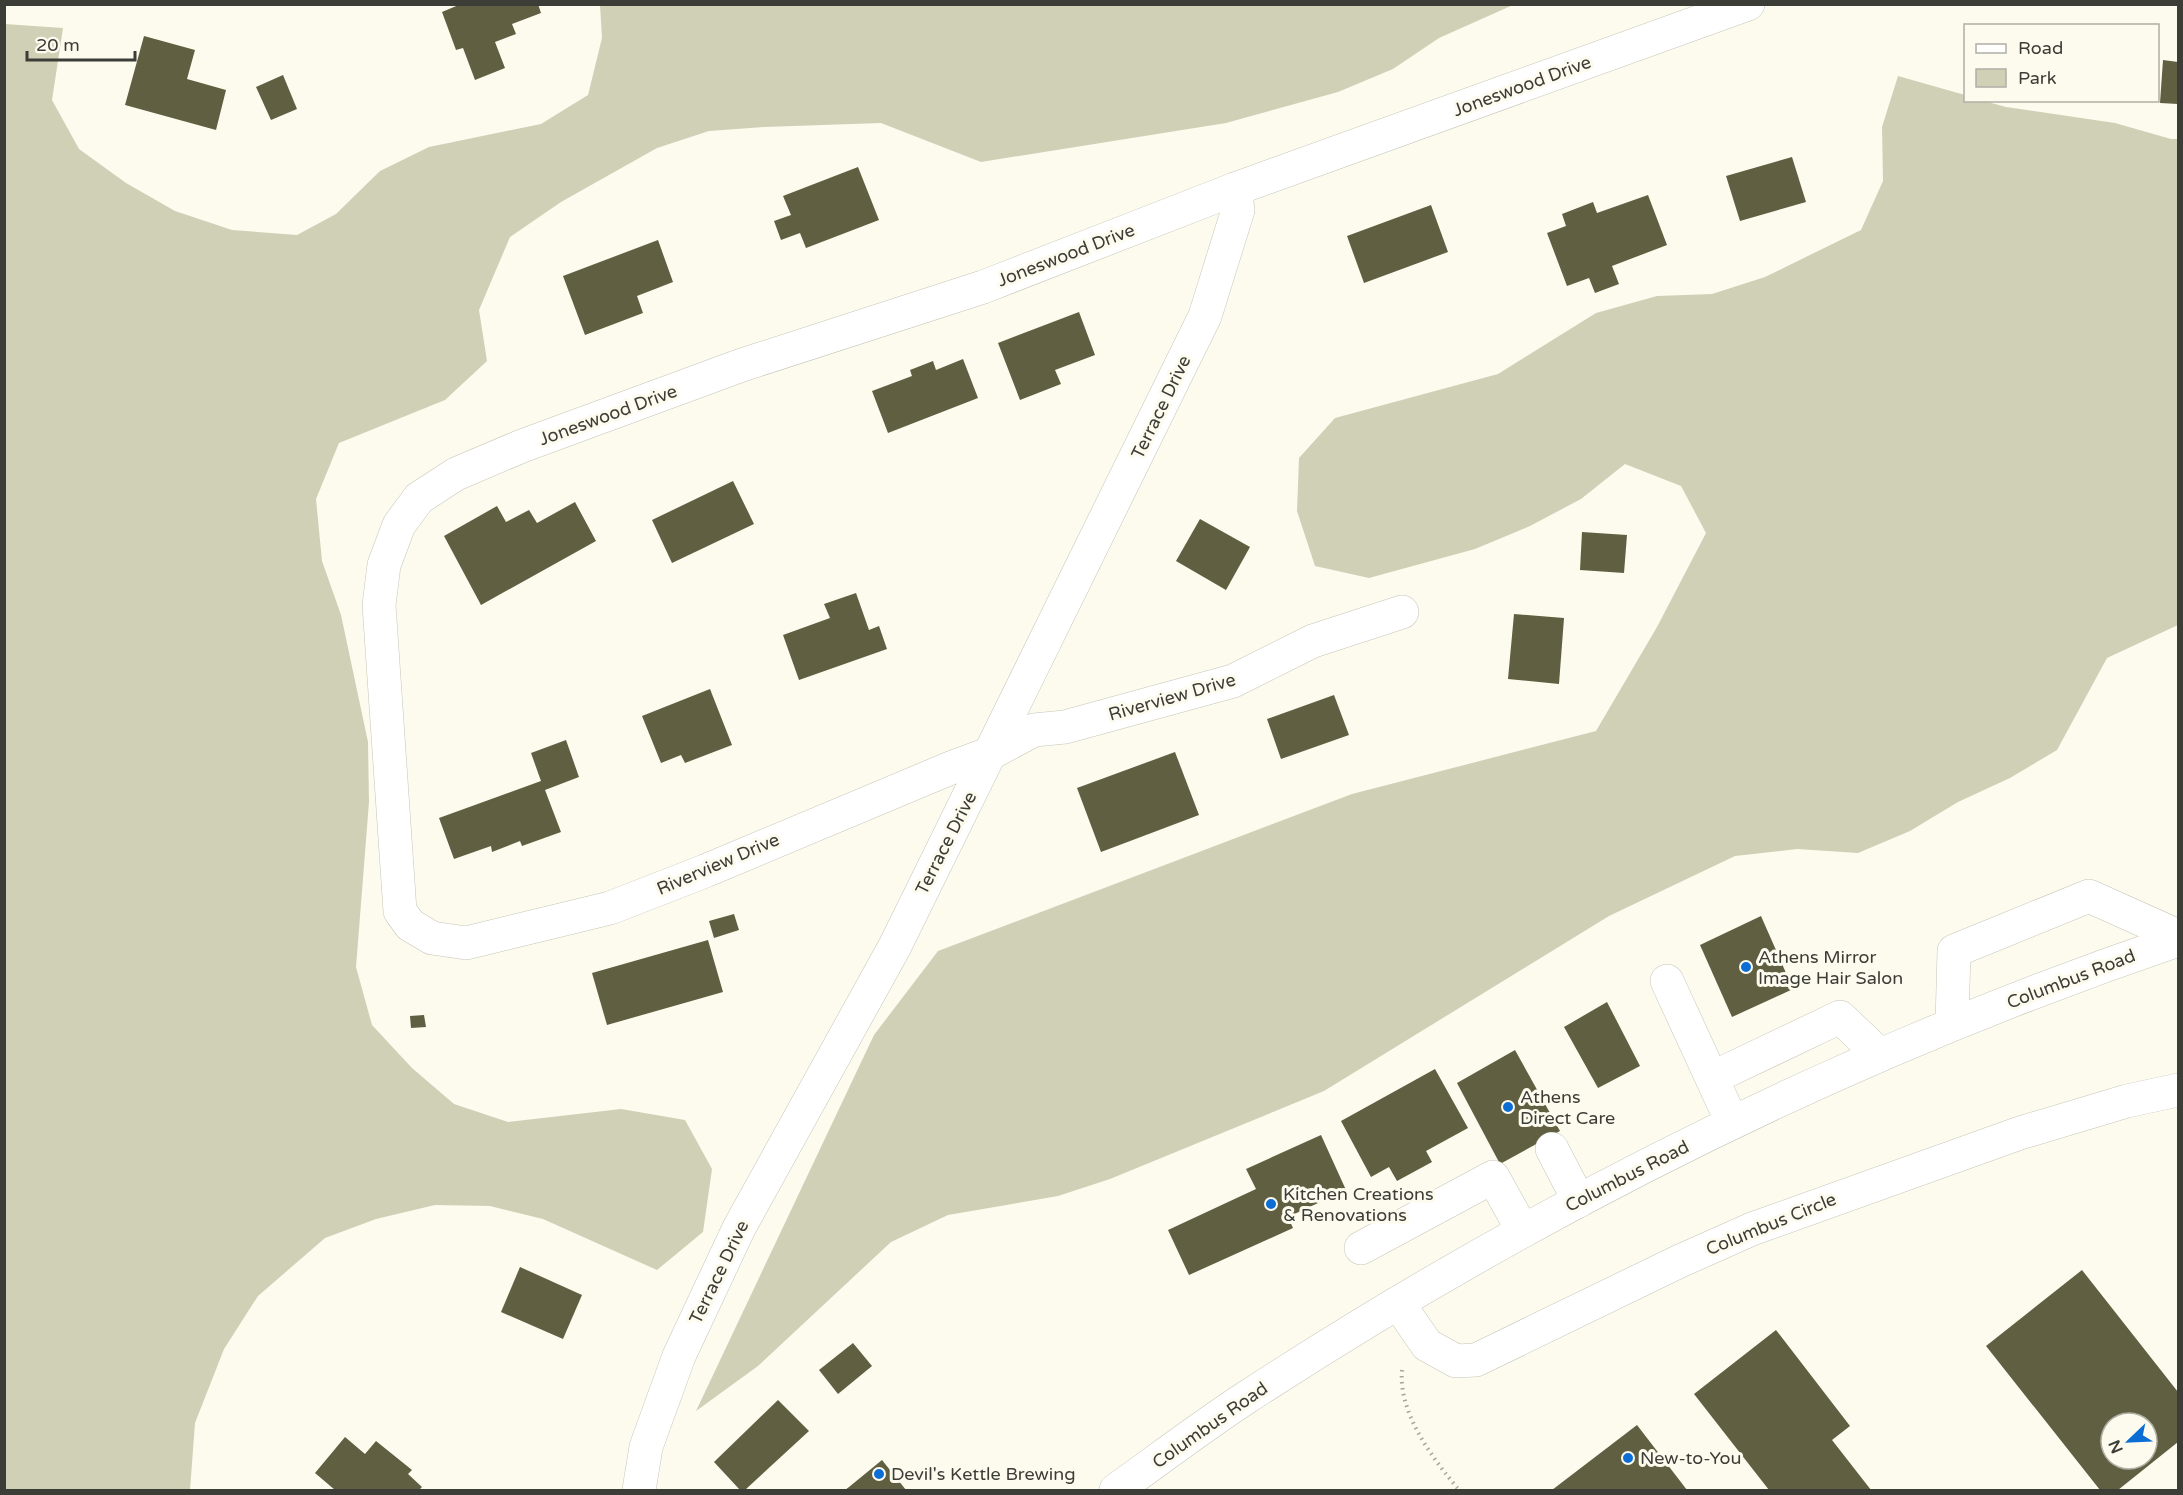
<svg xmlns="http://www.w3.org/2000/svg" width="2183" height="1495" font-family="'Varela Round',sans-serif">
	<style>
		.green { fill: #d0d0b7 }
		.building { fill: #605f41; fill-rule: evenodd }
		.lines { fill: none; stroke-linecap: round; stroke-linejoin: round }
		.minor-casing { stroke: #c6c5b9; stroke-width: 34 }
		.major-casing { stroke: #c6c5b9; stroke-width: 34 }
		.path { stroke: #a6a59c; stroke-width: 4; stroke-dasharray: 1.5 4.5; stroke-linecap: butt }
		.minor { stroke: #fff; stroke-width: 33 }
		.major { stroke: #fff; stroke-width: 33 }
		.poi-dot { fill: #0c6dd5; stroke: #fcfbee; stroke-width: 2 }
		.labels { text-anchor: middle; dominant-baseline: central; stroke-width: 6; stroke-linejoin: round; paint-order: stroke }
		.street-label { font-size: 18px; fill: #3d3d38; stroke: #fcfbee }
		.poi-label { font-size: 18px; fill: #3d3d38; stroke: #fcfbee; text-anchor: start }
	</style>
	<rect width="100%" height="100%" fill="#fcfbee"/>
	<g class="green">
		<polygon points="600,5 1513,5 1439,38 1393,69 1338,92 1226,123 981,162 881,123 764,127 709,131 657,148 561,202 510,237 479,310 487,361 445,400 339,443 316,499 322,561 341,615 368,742 369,802 356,967 372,1025 412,1068 454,1104 508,1122 621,1109 685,1120 712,1169 703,1232 657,1270 543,1219 490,1206 435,1205 376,1219 325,1238 258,1296 224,1349 195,1423 190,1490 5,1490 5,24 63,28 52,100 79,149 126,183 175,211 232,230 297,235 336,214 380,171 429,147 541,124 588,95 602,38"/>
		<polygon points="1898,76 1965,95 1966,100 1984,101 2006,107 2115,123 2171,139 2178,139 2178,625 2107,658 2057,750 2010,778 1958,802 1910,831 1858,853 1797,849 1735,856 1609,916 1324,1091 1110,1179 1058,1196 948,1215 891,1242 758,1366 696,1411 874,1035 938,951 1352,794 1596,731 1657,627 1706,533 1681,486 1625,464 1581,499 1530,526 1475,549 1369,578 1315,566 1297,511 1299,458 1335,418 1498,374 1596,313 1657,296 1712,294 1765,277 1861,230 1883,181 1882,127"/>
	</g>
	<g class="building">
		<polygon points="461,4 538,4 541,13 512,24 516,34 495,42 505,68 475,80 463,48 456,50 442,12"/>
		<polygon points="144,36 195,50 187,79 226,90 216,130 125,105"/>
		<polygon points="2163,60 2178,62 2178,104 2160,103"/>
		<polygon points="283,75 297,109 271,120 256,87"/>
		<polygon points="1792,157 1806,202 1740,221 1726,176"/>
		<polygon points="858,167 879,220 806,248 800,233 781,240 774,221 791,215 783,196"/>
		<polygon points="1648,195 1667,245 1612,266 1619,284 1595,293 1589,278 1567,286 1547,233 1566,226 1562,214 1593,202 1597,213"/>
		<polygon points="1431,205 1448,252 1364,283 1347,236"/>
		<polygon points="658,240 673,282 637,296 643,313 585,335 563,276"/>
		<polygon points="1079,312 1095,355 1055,370 1061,384 1020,400 998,343"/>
		<polygon points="963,359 978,398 888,433 872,391 912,376 910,370 933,361 936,370"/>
		<polygon points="733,481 754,524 672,563 652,520"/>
		<polygon points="575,502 596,541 481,605 444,536 497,506 506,522 529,510 537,523"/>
		<polygon points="1200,519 1250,547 1226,590 1176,561"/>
		<polygon points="1582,532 1627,535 1624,573 1580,570"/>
		<polygon points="856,593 869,630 879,626 887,649 799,680 783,635 830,618 824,604"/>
		<polygon points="1514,614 1564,618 1559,684 1508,679"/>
		<polygon points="710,689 732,745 685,763 681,755 661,763 642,716"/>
		<polygon points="1334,695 1349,735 1281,759 1267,719"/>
		<polygon points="566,740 579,777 545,790 561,832 522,846 520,841 492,852 491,846 454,859 439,818 541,781 531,753"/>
		<polygon points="1175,752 1199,815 1101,852 1077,788"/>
		<polygon points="734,914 739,930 714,938 709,921"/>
		<polygon points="1761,916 1793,989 1732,1017 1700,945"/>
		<polygon points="708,940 723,992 607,1025 592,973"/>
		<polygon points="1607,1002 1640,1066 1598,1088 1564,1027"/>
		<polygon points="424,1015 426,1027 411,1028 410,1016"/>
		<polygon points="1515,1050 1560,1131 1500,1164 1457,1083"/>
		<polygon points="1435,1069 1468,1128 1426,1151 1432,1162 1397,1181 1389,1167 1371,1177 1341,1121"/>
		<polygon points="1321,1135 1346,1190 1288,1217 1293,1228 1189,1275 1168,1230 1256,1189 1246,1169"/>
		<polygon points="520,1267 582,1295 563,1339 501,1312"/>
		<path d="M2082,1270L2178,1392V1442L2118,1490H2100L1986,1346ZM2111,1423H2147V1459H2111Z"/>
		<polygon points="1776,1330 1850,1426 1832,1440 1871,1490 1769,1490 1694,1394"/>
		<polygon points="853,1343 872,1366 838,1394 819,1370"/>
		<polygon points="778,1400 809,1431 745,1490 740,1490 714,1462"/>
		<polygon points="1637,1425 1687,1490 1552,1490"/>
		<polygon points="345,1437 365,1454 376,1441 412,1470 408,1474 422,1487 419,1490 335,1490 315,1473"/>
		<polygon points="882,1460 906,1490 845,1490 849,1487"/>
	</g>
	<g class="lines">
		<defs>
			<g id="minor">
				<polyline points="1402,612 1313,641 1233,681 1065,727 1034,730 991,753 953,767 705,871 610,908 466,943 432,938 410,925 400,911 379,605 384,565 399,525 419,498 456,474 522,446 742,365 983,287 1235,189 1748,4"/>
				<polyline points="1667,981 1732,1122"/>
				<polyline points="1952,1024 1954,951 2089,896 2178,936"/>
				<polyline points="1712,1078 1840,1017 1880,1055"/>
				<polyline points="1552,1149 1579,1201"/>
				<polyline points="1361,1248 1493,1177 1523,1231"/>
				<polyline points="1398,1303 1427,1345 1456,1361 1476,1360 1680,1261 1752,1229 2020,1133 2127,1101 2178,1090"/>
				<polyline points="639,1490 646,1447 679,1356 739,1228 895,946 1205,316 1238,210 1235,189"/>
			</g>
			<path id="major" d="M1116,1490C1158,1460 1200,1428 1244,1399C1535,1209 1849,1052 2178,940"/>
		</defs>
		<use href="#minor" class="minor-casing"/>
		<use href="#major" class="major-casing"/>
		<path class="path" d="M1402,1370C1398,1413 1433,1459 1459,1490"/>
		<use href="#minor" class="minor"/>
		<use href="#major" class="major"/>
	</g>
	<g class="poi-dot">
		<circle cx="1746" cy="967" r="6"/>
		<circle cx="1508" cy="1107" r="6"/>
		<circle cx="1271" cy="1204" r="6"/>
		<circle cx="1628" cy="1458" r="6"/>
		<circle cx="879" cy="1474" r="6"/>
	</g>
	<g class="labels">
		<g class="street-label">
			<text transform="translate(1522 86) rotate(-20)">Joneswood Drive</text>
			<text transform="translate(1066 255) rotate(-21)">Joneswood Drive</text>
			<text transform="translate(1161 407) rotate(-64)">Terrace Drive</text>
			<text transform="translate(608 415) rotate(-20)">Joneswood Drive</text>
			<text transform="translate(1172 697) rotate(-16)">Riverview Drive</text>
			<text transform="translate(946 843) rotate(-63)">Terrace Drive</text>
			<text transform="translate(718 864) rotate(-23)">Riverview Drive</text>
			<text transform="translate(2071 979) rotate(-21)">Columbus Road</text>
			<text transform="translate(1627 1176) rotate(-27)">Columbus Road</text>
			<text transform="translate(1771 1224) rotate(-22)">Columbus Circle</text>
			<text transform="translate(719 1272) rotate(-64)">Terrace Drive</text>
			<text transform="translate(1210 1425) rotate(-35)">Columbus Road</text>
		</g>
		<g class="poi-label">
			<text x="1758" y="957">Athens Mirror<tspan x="1758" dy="21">Image Hair Salon</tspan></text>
			<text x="1520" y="1097">Athens<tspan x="1520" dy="21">Direct Care</tspan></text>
			<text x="1283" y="1194">Kitchen Creations<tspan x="1283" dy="21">&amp; Renovations</tspan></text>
			<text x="1640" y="1458">New-to-You</text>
			<text x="891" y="1474">Devil's Kettle Brewing</text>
		</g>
	</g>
	<rect width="2183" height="1495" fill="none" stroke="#3d3d38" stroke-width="12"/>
	<rect x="1964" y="24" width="195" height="78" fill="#fcfbee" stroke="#b0afa5" stroke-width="1.5"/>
	<rect x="1976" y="44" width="30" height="9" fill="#ffffff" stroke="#b0afa5" stroke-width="1.5"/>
	<text x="2018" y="54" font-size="18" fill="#3d3d38">Road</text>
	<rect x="1976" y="69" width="30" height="18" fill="#d0d0b7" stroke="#b0afa5" stroke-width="1.5"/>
	<text x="2018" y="84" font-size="18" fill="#3d3d38">Park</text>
	<g transform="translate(2129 1441) rotate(247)"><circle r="28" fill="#fcfbee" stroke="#b0afa5" stroke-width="1.5"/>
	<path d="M0-4.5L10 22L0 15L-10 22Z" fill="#0c6dd5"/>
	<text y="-9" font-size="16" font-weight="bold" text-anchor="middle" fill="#3d3d38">N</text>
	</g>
	<path d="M27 51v9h108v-9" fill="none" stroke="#3d3d38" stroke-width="3"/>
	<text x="36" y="51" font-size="18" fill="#3d3d38" stroke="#fcfbee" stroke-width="4.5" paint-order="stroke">20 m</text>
</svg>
